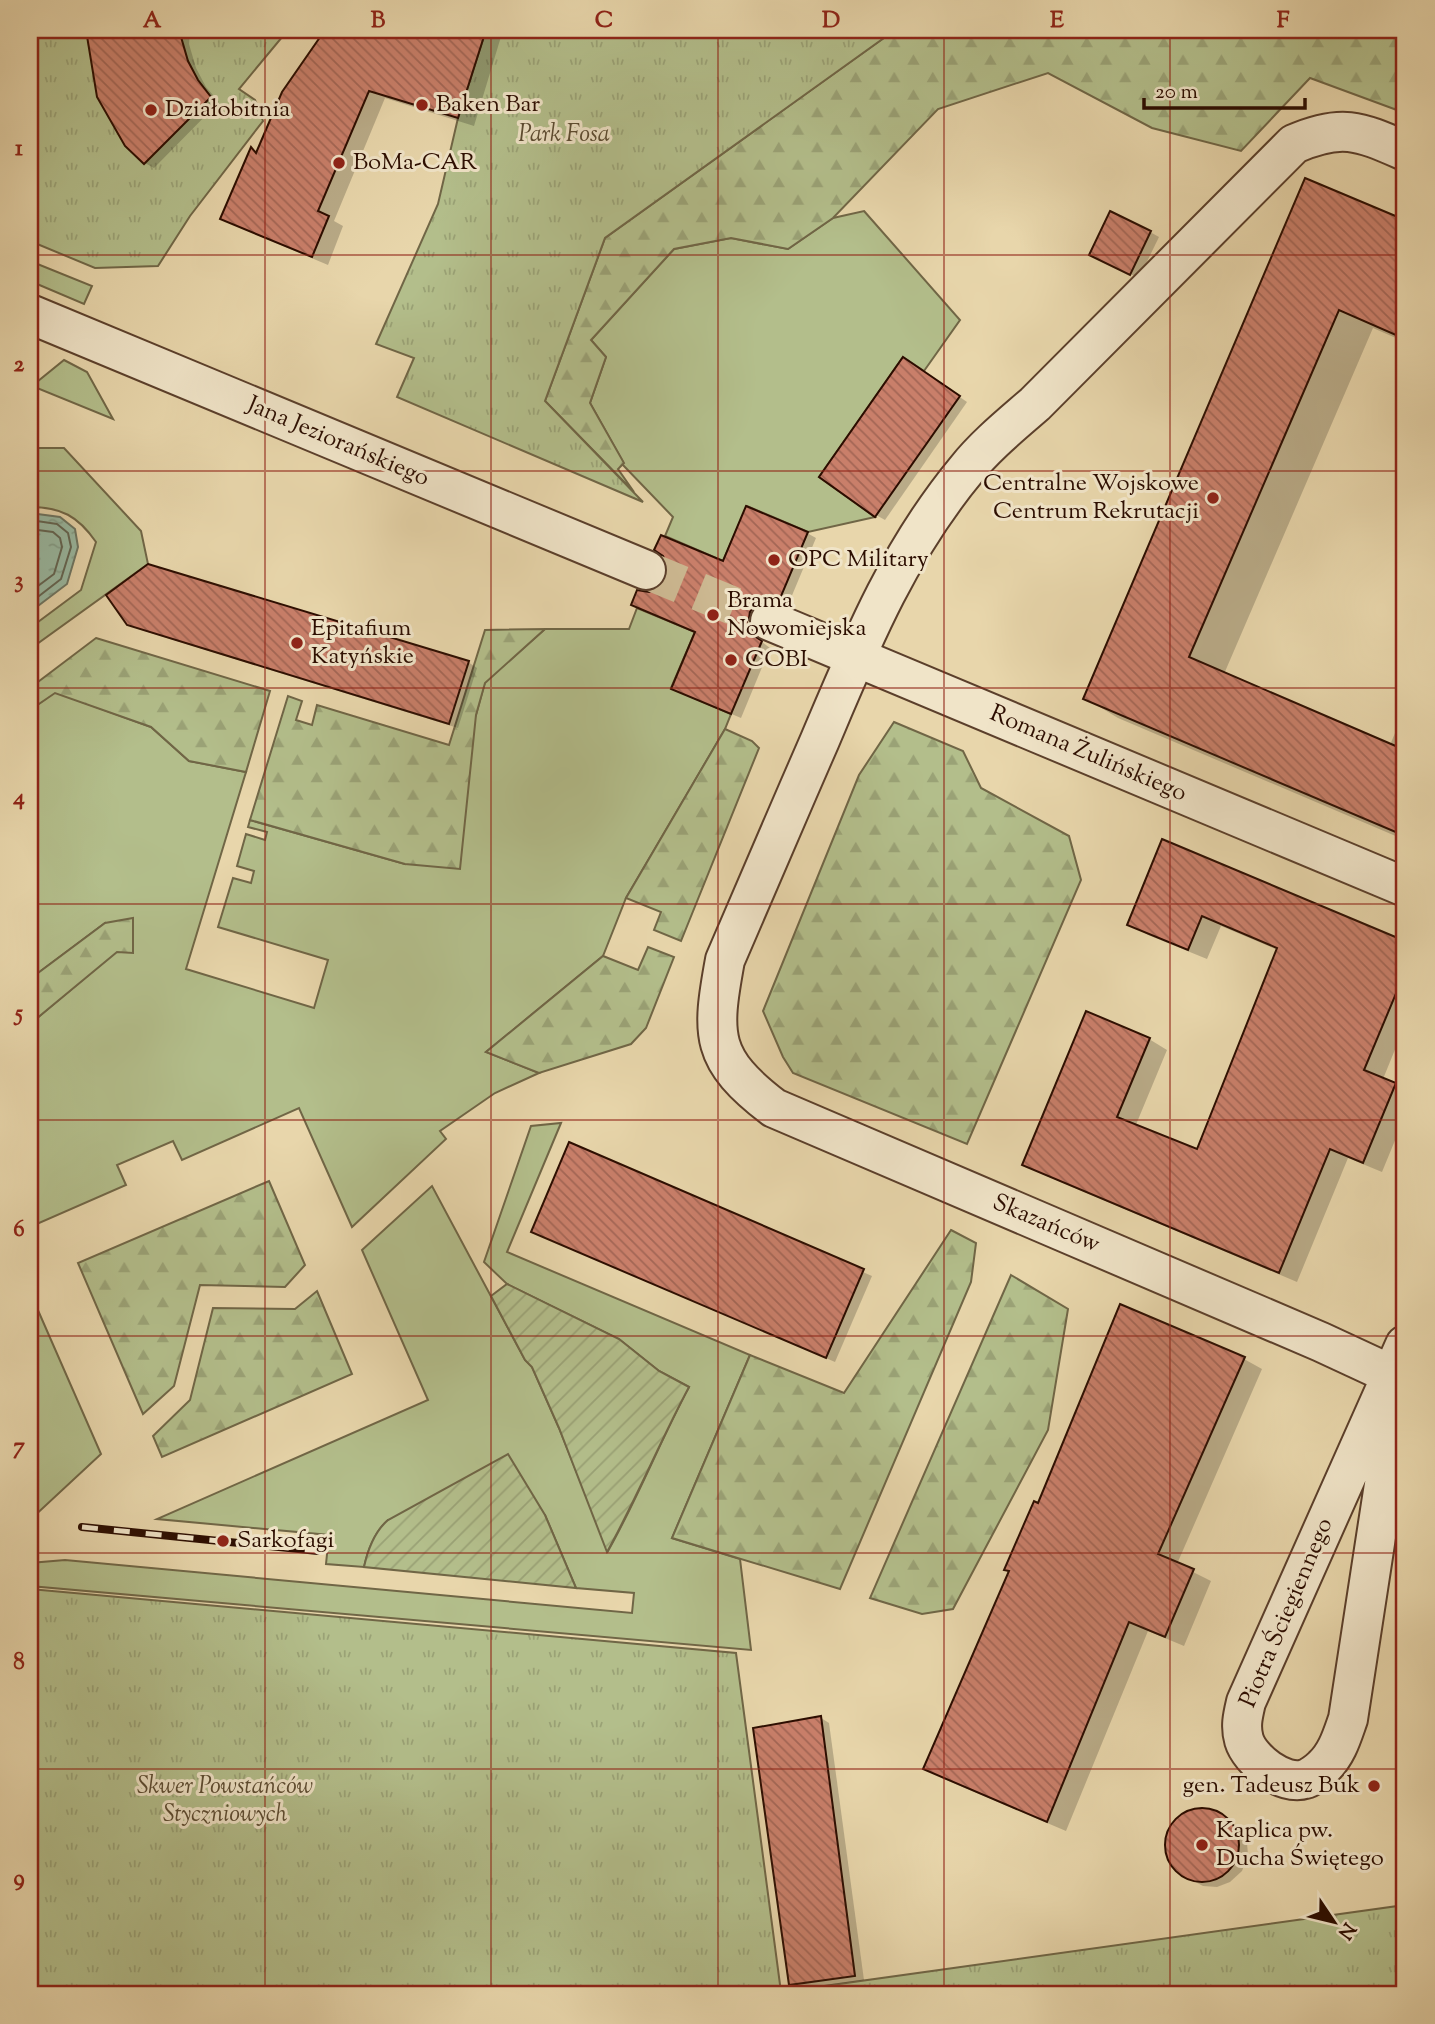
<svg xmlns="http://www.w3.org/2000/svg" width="1435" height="2024" font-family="'Sorts Mill Goudy',serif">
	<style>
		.grass { fill: #b3be8b; stroke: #706646; stroke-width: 2 }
		.forest { fill: url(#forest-firs); stroke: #706646; stroke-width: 2 }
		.park { fill: url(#park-tufts); stroke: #706646; stroke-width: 2 }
		.garden { fill: url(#garden-furrows); stroke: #706646; stroke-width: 2 }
		.water { fill: url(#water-ripples); stroke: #6d7562; stroke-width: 2 }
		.shadow { fill: #0003 }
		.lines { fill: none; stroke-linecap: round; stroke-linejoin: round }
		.shore { stroke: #626452; stroke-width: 2 }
		.building { fill: url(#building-back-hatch); stroke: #2c0d00; stroke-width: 2 }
		.minor-tunnel { stroke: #ccb891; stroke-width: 38; stroke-dasharray: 38 19; stroke-linecap: butt }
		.minor-casing { stroke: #5b3f2b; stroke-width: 42 }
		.minor { stroke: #f0e4c8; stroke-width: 38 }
		.rail-casing { stroke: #2c0d00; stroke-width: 8 }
		.rail { stroke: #f0e4c8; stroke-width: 5; stroke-dasharray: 16; stroke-linecap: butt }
		.grid { fill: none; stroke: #8f2418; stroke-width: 2; stroke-opacity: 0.55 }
		.poi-dot { fill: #8f2418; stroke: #f0e4c8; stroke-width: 2.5 }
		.labels { text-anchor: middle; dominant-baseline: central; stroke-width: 6; stroke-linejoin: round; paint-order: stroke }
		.poi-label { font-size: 24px; fill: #2c0d00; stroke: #f0e4c8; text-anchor: start }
		.park-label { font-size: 24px; font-style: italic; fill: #5b4b31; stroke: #f0e4c8 }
		.street-label { font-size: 24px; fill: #2c0d00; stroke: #f0e4c8 }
		.neatline { fill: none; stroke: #8f2418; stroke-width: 2.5 }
		.grid-label { font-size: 23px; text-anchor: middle; font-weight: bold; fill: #8f2418 }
	</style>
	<defs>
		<pattern id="forest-firs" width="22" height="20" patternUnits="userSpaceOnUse" patternTransform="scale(1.75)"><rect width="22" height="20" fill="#b3be8b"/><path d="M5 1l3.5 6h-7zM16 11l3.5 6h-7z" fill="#9aa276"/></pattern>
		<pattern id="park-tufts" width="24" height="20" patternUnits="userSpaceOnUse" patternTransform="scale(1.75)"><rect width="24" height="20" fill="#b3be8b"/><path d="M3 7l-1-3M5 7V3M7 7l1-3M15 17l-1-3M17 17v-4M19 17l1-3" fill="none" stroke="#9aa276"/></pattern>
		<pattern id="garden-furrows" width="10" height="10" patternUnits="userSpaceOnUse" patternTransform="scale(1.75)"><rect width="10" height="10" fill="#b3be8b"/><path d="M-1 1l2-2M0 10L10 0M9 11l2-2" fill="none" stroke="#9aa276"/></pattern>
		<pattern id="water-ripples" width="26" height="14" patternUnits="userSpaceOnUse" patternTransform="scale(1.75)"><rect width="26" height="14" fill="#99baa3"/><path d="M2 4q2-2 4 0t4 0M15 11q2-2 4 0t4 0" fill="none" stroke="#849f8b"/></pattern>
		<pattern id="building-back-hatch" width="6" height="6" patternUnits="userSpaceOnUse" patternTransform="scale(1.75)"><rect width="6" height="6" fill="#c97f6a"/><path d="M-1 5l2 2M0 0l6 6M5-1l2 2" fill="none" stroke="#a36655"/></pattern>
	</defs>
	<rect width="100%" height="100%" fill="#e8d6ab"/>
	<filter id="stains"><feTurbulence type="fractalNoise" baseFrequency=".00286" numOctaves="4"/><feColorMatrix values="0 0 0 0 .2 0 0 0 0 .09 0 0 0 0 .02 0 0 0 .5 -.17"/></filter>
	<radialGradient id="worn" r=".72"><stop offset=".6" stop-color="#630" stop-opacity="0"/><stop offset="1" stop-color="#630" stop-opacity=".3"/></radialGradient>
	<g class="grass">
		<polygon points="864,211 960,320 924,371 903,357 819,477 875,517 808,532 747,506 723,561 665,536 673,517 622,464 623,462 590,403 606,357 591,340 674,249 731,238 788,249 833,218"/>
		<polygon points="30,261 92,286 84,304 30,281"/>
		<polygon points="64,360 87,372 113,419 32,386"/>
		<path d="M30,448H64L141,531L148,564L30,649V628L81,590L96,542C78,516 61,507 30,507Z"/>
		<polygon points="637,608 695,632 671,688 731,714 725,729 626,898 603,956 486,1052 539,1073 495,1093 440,1131 446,1139 352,1227 299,1108 182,1160 173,1141 117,1165 126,1185 30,1227 30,1024 117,951 105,923 30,979 30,710 55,692 151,727 189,761 246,772 186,969 314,1008 328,960 218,927 233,878 251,883 254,871 237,866 246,834 265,840 267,832 248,827 250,820 405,864 476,715 485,682 545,629 629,629"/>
		<path d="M561,1123L507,1252L750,1355L672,1538L740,1559L751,1650L30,1586V1563L65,1560L632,1613L634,1593L576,1588L545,1515L388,1520C374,1532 368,1549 364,1567L326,1564L329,1535L157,1519L428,1400L362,1250L432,1186L525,1360L532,1367L559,1428L608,1551C638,1498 660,1441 689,1387L659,1371L619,1339L507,1284L484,1262L531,1126Z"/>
		<polygon points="30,1292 101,1454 30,1520"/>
	</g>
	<g class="forest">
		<polygon points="895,30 1405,30 1405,113 1310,78 1241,151 1152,128 1048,73 938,109 833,218 788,249 731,238 674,249 591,340 606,357 590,403 624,463 618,469 634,492 545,401 605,238"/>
		<polygon points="545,629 485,683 476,715 460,869 405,864 250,820 288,696 302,701 296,720 312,725 317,705 449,745 485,630"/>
		<polygon points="96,638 270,691 246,772 189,761 151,727 55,693 30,710 30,688"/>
		<polygon points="894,722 963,751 981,788 1069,836 1081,880 967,1144 793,1073 783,1057 763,1011 859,775"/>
		<polygon points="725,729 752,741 759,748 681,941 654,930 661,912 626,898"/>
		<polygon points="133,918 133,953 117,952 30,1024 30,979 105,923"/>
		<polygon points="648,947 674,957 646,1028 631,1044 539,1073 486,1052 603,956 638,970"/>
		<polygon points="269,1181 305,1265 285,1287 200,1285 174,1386 143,1414 78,1263"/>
		<polygon points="951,1230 976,1243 971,1282 840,1589 672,1538 750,1355 844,1393"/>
		<polygon points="1011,1275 1068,1309 1048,1430 953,1609 922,1614 870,1598"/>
		<polygon points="317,1291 352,1374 162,1457 153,1436 190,1400 213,1308 295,1309"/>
	</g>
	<g class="park">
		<polygon points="30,30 288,30 239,89 255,100 263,121 190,216 158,266 95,268 30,241"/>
		<polygon points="486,30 895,30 605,238 545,401 643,502 397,397 414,358 376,344 438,204 458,118"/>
		<polygon points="30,1589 736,1653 781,1992 1405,1905 1405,1994 30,1994"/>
	</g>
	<g class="garden">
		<path d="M507,1284L619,1339L659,1371L689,1387C660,1441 637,1498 607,1552L559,1428L532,1367L525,1360L491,1296Z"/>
		<path d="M508,1454L545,1515L576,1588L364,1567C368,1549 374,1532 388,1520Z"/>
	</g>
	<polygon class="water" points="30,513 60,517 75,529 78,547 67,584 30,612"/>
	<g class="shadow">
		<polygon points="89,30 190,30 189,44 196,68 206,87 219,102 154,168 145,163 127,145 89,39"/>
		<polygon points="327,30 503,30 474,126 385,98 334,221 343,226 328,265 238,227 223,218 252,149 258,153 284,93"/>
		<polygon points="1306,180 1405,222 1405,342 1373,328 1224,674 1390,745 1405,709 1405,840 1118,718 1085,698"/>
		<polygon points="1150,232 1159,237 1139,278 1100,260"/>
		<polygon points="912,364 967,402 885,520 876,515"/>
		<polygon points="807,533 816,538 788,605 776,604 757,631 762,642 770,648 741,718 682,693 697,633 633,605 660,589 668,580 724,563"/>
		<polygon points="129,623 468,662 477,668 458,728 138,629"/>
		<polygon points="1163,841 1405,943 1405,1025 1383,1079 1405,1090 1405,1116 1382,1172 1348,1158 1297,1282 1042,1174 1024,1164 1149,1039 1167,1050 1135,1127 1198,1152 1278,950 1221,926 1207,959 1148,935 1129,924"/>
		<polygon points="570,1145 872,1276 835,1362 541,1236"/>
		<polygon points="1244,1359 1262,1369 1177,1564 1211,1581 1184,1646 1148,1631 1066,1831 944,1779 926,1769 1039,1506"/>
		<polygon points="821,1718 829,1723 864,1980 800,1989 791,1984"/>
		<polygon points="1206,1809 1230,1820 1240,1830 1247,1843 1248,1855 1242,1871 1230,1882 1217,1887 1203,1886 1182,1875 1171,1864 1166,1852 1167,1841 1172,1826 1181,1816 1194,1810"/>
	</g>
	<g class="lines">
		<g class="shore">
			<polyline points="30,520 57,524 68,533 71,547 61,579 30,603"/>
			<polyline points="30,529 53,532 60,538 62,547 54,574 30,592"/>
		</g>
	</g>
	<g class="building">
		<polygon points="86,30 179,30 188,61 198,80 211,97 144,164 125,146 97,97"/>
		<polygon points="325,30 486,30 458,118 369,91 318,211 329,216 312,257 220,219 251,147 256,153 282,92"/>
		<polygon points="1305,178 1405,220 1405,339 1339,310 1189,657 1405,750 1405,836 1083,699"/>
		<polygon points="1110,211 1151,231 1130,275 1089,255"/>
		<polygon points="903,357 960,396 875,517 819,477"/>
		<polygon points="746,506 808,532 779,601 767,599 756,604 750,612 748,624 753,635 762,641 731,714 671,689 695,632 631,605 637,590 649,592 659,588 666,579 668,567 663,556 654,550 661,535 723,561"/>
		<polygon points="148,564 469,661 449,724 127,625 106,595"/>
		<polygon points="1162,839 1405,941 1405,972 1364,1070 1396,1083 1363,1163 1330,1149 1279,1273 1022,1165 1086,1011 1150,1038 1117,1117 1197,1149 1277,948 1202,916 1188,950 1127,925"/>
		<polygon points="569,1142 864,1269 826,1358 531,1232"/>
		<polygon points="1120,1304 1245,1357 1158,1554 1194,1569 1165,1637 1129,1622 1047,1822 923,1769 1009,1571 1004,1570 1034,1501 1038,1503"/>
		<polygon points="821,1716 855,1976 789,1985 753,1728"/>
		<circle cx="1202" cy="1845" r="37"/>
	</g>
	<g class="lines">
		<polyline class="minor-tunnel" points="646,570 770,621"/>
		<defs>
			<g id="minor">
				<path d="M1405,151C1359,131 1342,123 1294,144L1035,404C1011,425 986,445 966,470C898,552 861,643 820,740C788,813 757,886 725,960C711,1036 710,1059 774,1108L1321,1342L1405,1381"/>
				<polyline points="30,314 646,570"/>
				<polyline points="770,621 1405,887"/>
				<path d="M1392,1375L1389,1452L1348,1719C1342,1736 1337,1754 1323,1767C1319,1771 1310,1778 1305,1779C1283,1786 1250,1760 1244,1740C1240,1726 1243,1715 1246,1702L1405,1345"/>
			</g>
		</defs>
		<use href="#minor" class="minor-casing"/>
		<use href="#minor" class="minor"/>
		<defs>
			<polyline id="rail" points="82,1527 318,1551"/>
		</defs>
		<use href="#rail" class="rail-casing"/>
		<use href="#rail" class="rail"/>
	</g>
	<path class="grid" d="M265,30V1994M491,30V1994M718,30V1994M944,30V1994M1170,30V1994M30,255H1405M30,471H1405M30,688H1405M30,904H1405M30,1120H1405M30,1336H1405M30,1553H1405M30,1769H1405"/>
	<g class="poi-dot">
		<circle cx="422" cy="105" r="7"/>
		<circle cx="151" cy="110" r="7"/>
		<circle cx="339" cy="163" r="7"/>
		<circle cx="1213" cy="498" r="7"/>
		<circle cx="774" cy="560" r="7"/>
		<circle cx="713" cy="615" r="7"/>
		<circle cx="297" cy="643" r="7"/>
		<circle cx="731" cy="660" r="7"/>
		<circle cx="223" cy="1541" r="7"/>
		<circle cx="1374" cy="1786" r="7"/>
		<circle cx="1202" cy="1845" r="7"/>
	</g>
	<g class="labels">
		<g class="poi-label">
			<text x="436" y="105">Baken Bar</text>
			<text x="165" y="110">Działobitnia</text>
			<text x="353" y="163">BoMa-CAR</text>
			<text x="1199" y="484" text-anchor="end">Centralne Wojskowe<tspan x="1199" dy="28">Centrum Rekrutacji</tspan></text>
			<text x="788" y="560">OPC Military</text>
			<text x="727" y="601">Brama<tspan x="727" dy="28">Nowomiejska</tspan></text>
			<text x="311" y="629">Epitafium<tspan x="311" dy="28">Katyńskie</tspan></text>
			<text x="745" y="660">COBI</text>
			<text x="237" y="1541">Sarkofagi</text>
			<text x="1360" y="1786" text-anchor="end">gen. Tadeusz Buk</text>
			<text x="1216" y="1831">Kaplica pw.<tspan x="1216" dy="28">Ducha Świętego</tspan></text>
		</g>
		<g class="park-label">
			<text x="564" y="135">Park Fosa</text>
			<text x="225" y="1787">Skwer Powstańców<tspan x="225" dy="28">Styczniowych</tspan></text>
		</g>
		<g class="street-label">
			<text transform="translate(338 442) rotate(23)">Jana Jeziorańskiego</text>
			<text transform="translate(1088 754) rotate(23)">Romana Żulińskiego</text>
			<text transform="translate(1046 1224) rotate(23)">Skazańców</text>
			<text transform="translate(1287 1613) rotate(-67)">Piotra Ściegiennego</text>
		</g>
	</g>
	<rect width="1435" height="2024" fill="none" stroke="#e8d6ab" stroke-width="77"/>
	<g transform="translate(1334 1922) rotate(125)" stroke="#f0e4c8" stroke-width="5" paint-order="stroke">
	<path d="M0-5L12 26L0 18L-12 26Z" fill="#2c0d00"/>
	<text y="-10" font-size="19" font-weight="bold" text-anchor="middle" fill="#2c0d00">N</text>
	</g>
	<path d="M1144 98v10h161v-10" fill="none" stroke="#2c0d00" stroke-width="3.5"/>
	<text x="1155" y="98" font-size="21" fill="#2c0d00" stroke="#f0e4c8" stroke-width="5" paint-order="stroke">20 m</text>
	<rect x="38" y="38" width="1358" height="1948" class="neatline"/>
	<g class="grid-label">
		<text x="152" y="27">A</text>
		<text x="378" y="27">B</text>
		<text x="604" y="27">C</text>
		<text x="831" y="27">D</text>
		<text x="1057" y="27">E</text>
		<text x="1283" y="27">F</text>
		<text x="19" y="155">1</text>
		<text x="19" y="371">2</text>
		<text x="19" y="587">3</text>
		<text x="19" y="804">4</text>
		<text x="19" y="1020">5</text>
		<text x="19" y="1236">6</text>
		<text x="19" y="1453">7</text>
		<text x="19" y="1669">8</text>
		<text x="19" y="1885">9</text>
	</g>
	<rect width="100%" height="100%" filter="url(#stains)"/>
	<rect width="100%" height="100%" fill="url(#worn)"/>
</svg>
